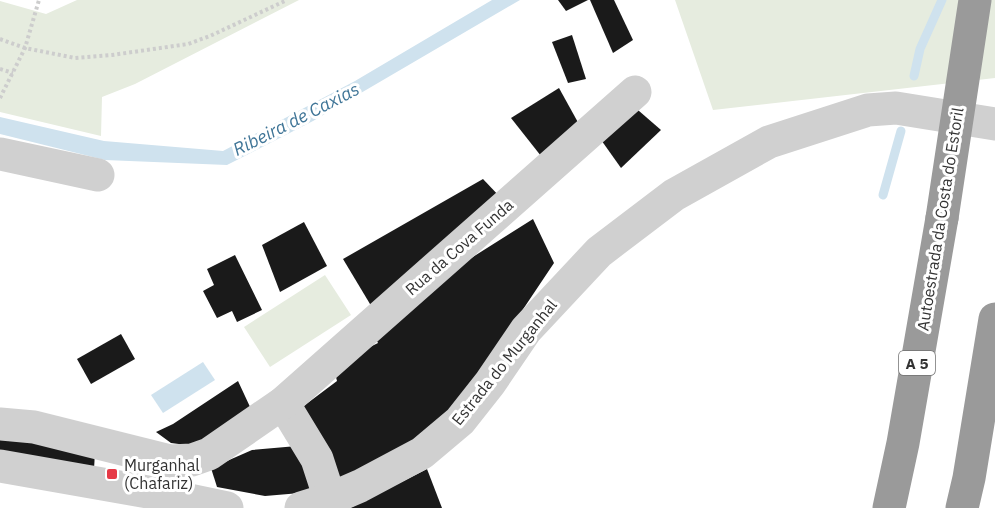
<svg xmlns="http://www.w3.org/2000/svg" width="995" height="508" font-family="'IBM Plex Sans',sans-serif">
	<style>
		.green { fill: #e6ecdf }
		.water { fill: #cfe2ee }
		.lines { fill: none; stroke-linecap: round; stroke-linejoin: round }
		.stream { stroke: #cfe2ee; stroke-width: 9 }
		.building { fill: #1a1a1a }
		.path { stroke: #cdcdcd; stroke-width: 4; stroke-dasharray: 3 3; stroke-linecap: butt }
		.minor { stroke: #d0d0d0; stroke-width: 33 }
		.highway { stroke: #9a9a9a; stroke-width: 33 }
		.highway-bridge { stroke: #9a9a9a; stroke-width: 33 }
		.poi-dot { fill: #e63946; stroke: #fff; stroke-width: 2 }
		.labels { text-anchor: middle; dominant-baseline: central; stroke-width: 6; stroke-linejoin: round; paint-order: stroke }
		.shield { fill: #fff; stroke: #707070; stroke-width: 1.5 }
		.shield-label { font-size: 15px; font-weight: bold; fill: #333 }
		.street-label { font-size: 16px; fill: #333; stroke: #fff }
		.poi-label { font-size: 16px; fill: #333; stroke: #fff; text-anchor: start }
		.water-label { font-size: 18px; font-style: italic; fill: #3f7597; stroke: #fff }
	</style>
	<rect width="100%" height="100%" fill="#fff"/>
	<g class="green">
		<polygon points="77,0 299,0 135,84 102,97 101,136 0,112 0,1 46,14"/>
		<polygon points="675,0 995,0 995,78 713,110"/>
		<polygon points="325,275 351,315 270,367 244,327"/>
	</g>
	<g class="water">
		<polygon points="492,0 520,0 313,121 227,165 105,160 0,134 0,117 104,141 223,151 355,81"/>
		<polygon points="203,362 215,380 163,413 151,395"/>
	</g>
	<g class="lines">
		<g class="stream">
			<polyline points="914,76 920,49 942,0"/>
			<polyline points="883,195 901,131"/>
		</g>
	</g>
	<g class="building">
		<polygon points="558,0 588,0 566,11"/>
		<polygon points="590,0 614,0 633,40 613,53"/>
		<polygon points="572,35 586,79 568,83 552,42"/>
		<polygon points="559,88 580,126 541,156 511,118"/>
		<polygon points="631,104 661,130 621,168 599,137"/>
		<polygon points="483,179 501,198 373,309 343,259"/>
		<polygon points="533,219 554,263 465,396 412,442 337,482 297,411 337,381 333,365 378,343 371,330 430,284"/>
		<polygon points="304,222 327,266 280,292 262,245"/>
		<polygon points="235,255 262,310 237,322 232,311 217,318 203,291 214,285 207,269"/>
		<polygon points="121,334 135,359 91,384 77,359"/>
		<polygon points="238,381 251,409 202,447 171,443 156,432 173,424"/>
		<polygon points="0,432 95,451 94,470 0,450"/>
		<polygon points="297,446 312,492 265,496 217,487 211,468 252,450"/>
		<polygon points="427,469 442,508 350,508"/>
	</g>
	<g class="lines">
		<g class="path">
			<polyline points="0,39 25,48 75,58 112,55 188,44 210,36 287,0"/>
			<polyline points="0,69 13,73"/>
			<polyline points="0,98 25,48 39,0"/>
		</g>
		<g class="minor">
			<polyline points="0,154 98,175"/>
			<polyline points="283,403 317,459 330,499"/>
			<polyline points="0,424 34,427 170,461 192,460 209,454 283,403 635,92"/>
			<polyline points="0,466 165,495 227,508"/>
			<polyline points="301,508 330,499 360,486 422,453 460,421 490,383 526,330 599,252 674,195 769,142 868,110 896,108 995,124"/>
		</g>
		<g class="highway">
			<polyline points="889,508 903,443 942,218"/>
			<polyline points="962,508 969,478 995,319"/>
		</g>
		<polyline class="highway-bridge" points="942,218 975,0"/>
	</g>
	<rect class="poi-dot" x="106" y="468" width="12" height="12" rx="3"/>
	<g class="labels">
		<rect class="shield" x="899" y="351" width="36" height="24" rx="4.5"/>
		<g class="shield-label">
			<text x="917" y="363">A 5</text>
		</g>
		<g class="street-label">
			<text transform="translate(940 219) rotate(-81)">Autoestrada da Costa do Estoril</text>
			<text transform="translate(459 247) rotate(-41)">Rua da Cova Funda</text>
			<text transform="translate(504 362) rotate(-51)">Estrada do Murganhal</text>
		</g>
		<g class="poi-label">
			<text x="124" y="465">Murganhal<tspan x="124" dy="18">(Chafariz)</tspan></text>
		</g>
		<g class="water-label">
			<text transform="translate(296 119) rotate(-27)">Ribeira de Caxias</text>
		</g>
	</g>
</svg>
